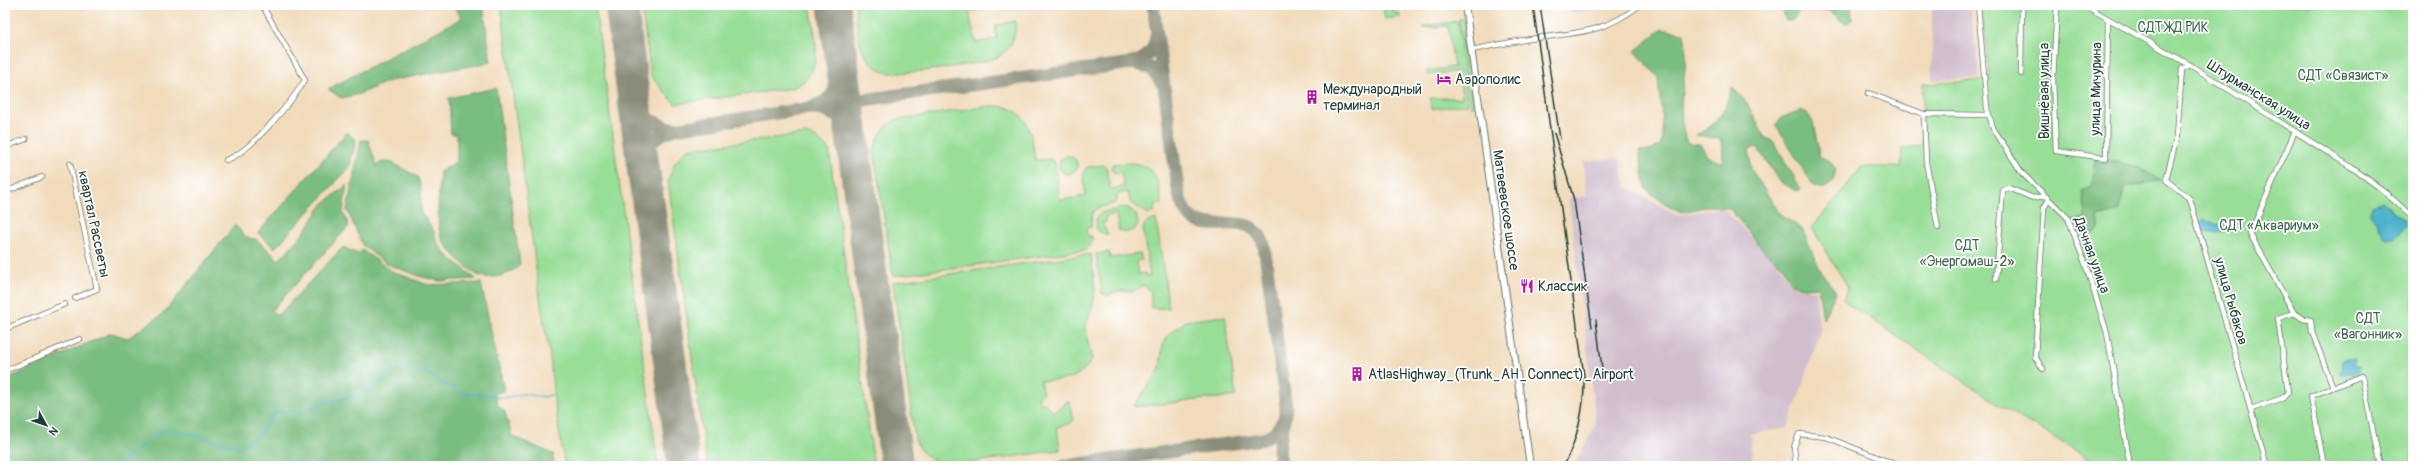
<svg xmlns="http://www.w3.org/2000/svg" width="2418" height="471" font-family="Pangolin,sans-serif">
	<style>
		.industrial { fill: #d0bdcd }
		.green { fill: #98de97; stroke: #5c8e66; fill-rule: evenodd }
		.forest { fill: #7abd80; stroke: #4c7d5a }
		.water { fill: #4eb2cd; stroke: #367880 }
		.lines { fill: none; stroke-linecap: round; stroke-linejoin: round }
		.stream { stroke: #4eb2cd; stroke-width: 1.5 }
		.taxiway { stroke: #888c78; stroke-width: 13 }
		.runway { stroke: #888c78; stroke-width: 33 }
		.minor-casing { stroke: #687463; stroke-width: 6 }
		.major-casing { stroke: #687463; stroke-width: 8 }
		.minor { stroke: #fff; stroke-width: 4.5 }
		.major { stroke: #fff; stroke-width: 6 }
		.rail { stroke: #1f3d34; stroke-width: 1.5 }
		.labels { text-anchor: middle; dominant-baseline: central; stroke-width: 3.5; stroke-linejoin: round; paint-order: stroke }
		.park-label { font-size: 14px; fill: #3d654d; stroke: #fff }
		.poi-label { font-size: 14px; fill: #1f3d34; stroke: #fff; text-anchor: start }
		.street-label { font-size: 14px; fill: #1f3d34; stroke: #fff }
	</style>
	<rect width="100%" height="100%" fill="#fff"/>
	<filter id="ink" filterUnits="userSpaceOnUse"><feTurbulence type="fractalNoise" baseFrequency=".025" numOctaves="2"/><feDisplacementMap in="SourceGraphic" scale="8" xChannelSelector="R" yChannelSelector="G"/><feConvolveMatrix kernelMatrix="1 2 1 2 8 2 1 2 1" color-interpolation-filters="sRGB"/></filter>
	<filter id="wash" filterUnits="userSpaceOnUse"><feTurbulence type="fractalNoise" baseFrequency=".012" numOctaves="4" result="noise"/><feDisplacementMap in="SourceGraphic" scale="16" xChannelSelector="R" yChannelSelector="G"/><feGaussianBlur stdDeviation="0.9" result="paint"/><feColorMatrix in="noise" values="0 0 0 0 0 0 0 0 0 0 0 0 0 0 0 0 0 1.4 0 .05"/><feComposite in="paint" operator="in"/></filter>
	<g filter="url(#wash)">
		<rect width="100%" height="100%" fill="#f1dbbb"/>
		<g class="industrial">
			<polygon points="1570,5 1619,5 1571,13"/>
			<polygon points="1932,5 1970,5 1980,78 1932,80"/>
			<polygon points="1619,157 1626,187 1677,215 1722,208 1781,267 1791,286 1815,291 1820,332 1788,428 1750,434 1753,466 1574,466 1596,424 1569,198 1587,196 1583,162"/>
		</g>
		<g class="green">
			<polygon points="501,5 595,5 658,466 565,466 554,400 550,357 541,306"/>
			<path d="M641,5H810C814,36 828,73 792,88L675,104L651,76Z"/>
			<path d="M855,5H975L976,10L969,12L976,43L997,39L995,26L1015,21C1017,35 1012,47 1000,56C988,64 906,74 889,73C857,65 858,32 855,5Z"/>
			<polygon points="1382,5 1393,5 1394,13 1399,13 1400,17 1385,19"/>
			<path d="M1981,5H2413V466H2102L2002,407L1843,300L1848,287L1812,228L1862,167H1901L1902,148L1922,146L1923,84L1990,80ZM2161,180L2125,188L2118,211L2098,217V228L2094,233L2078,232L2071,222L2085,217L2092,186ZM2372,206H2388L2395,214L2404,220L2405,225L2395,238L2378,229L2377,219L2371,212Z"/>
			<polygon points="1459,19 1464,19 1475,106 1471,106"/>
			<polygon points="1458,21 1468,104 1432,109 1430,98 1462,98 1459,71 1427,75 1427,71 1454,67 1448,26 1423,28 1425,26"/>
			<path d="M990,106C1028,104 1031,131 1035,160L1051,159L1055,163L1060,200L1086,196L1083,173L1087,167L1104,165L1107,168L1110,189L1124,187L1121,172L1114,173L1111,168L1113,164C1150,160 1157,168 1162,204L1154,205L1155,212L1148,214L1130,202L1128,192L1117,194V201C1109,208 1099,204 1092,213L1091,227L1086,228L1087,236H1092V243L1085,250L893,276L874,152L879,136L886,127L895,120Z"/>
			<polygon points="806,134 817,138 829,150 874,466 707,466 668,180 675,163 687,149"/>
			<circle cx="1068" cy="165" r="9"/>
			<polygon points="1127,207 1136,214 1138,224 1134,230 1124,233 1123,231 1119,231 1116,214 1106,216 1106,222 1102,222 1108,235 1097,231 1096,219 1100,213"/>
			<polygon points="1156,219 1169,308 1151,308 1151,292 1144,285 1134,291 1119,291 1108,296 1102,293 1096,254 1109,252 1110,258 1140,254 1142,260 1136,261 1138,274 1145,273 1147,277 1150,277 1143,229 1147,222"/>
			<path d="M1091,254L1095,289L1093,304L1085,329L1092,360C1075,383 1065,379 1040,381L1043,394L1038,397L1041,404L1045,403L1053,412L1063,406L1067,401L1069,402L1074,420L1070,424L1057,427L1060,450L954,465C935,465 922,456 915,439L893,282Z"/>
			<polygon points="1225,316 1236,396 1133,407 1160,369 1162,348 1169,334 1186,321"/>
		</g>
		<g class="forest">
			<polygon points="452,5 483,5 491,62 389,81 359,94 341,98 328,89 462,18"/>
			<path d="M1781,5H1851L1852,19L1848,23C1839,23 1837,14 1829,11C1822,8 1807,9 1800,10L1792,21H1786Z"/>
			<path d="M1662,29L1684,33C1692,70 1672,103 1687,143L1700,144L1708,157L1722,163L1723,146L1720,139L1696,135C1720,123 1724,112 1732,87L1747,103L1764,137L1773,141L1801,189L1796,191L1779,181L1757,147L1749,149L1751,169L1780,214L1802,229L1822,273L1836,292L1823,319L1818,287L1806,288L1791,284L1783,266L1766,253L1729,208L1710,206L1682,212L1664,203L1646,189L1639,151L1651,150L1661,144C1665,121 1659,100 1658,77L1635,51Z"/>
			<path d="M496,88L520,265C512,274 493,280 480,276C471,273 444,247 441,237C436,224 439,188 440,172L457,161V134H451L449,98Z"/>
			<path d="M1801,110L1807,113L1813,122L1820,158L1829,160L1836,169L1833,181C1827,189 1820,191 1812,184L1776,125L1781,118Z"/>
			<polygon points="347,132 356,140 350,167 275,248 258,233"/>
			<polygon points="361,140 368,140 377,166 379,163 389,161 418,177 421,189 421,213 434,231 437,242 446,254 476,279 439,281 422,277 387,264 363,246 347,210"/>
			<polygon points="2096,157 2135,166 2161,180 2125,188 2118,211 2098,217 2098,228 2094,233 2084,233 2073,228 2071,222 2085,217 2082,191 2092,186"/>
			<polygon points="347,185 343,212 349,226 271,311 278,315 343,247 358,254 362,250 392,271 428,285 481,283 504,391 494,393 498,405 505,412 512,436 553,454 554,466 5,466 5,380 111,333 128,338 164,313 235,225 247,238 256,239 279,260 305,231 323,204"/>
		</g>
		<g class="water">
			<path d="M2381,202L2404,220L2405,225L2395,238L2387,239C2379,230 2379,221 2371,213L2372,206Z"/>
			<polygon points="2203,218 2215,224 2234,228 2233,231 2217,233 2203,231 2200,226"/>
			<polygon points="2355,358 2355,364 2360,367 2359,372 2343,375 2340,373 2343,369 2342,360"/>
		</g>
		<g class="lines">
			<polyline class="stream" points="118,466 157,433 167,431 188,433 238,447 257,437 276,412 288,410 298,412 339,399 360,395 370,390 384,374 405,369 425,372 461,393 482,394 502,398 523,394 544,397 551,395"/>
			<g class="taxiway">
				<path d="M1153,5L1178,189C1189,257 1248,196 1264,245L1286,407L1279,450L1281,466"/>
				<path d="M1156,37C1154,51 1146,60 1132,63L1151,68L1162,83"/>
				<path d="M632,90C638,114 652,124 675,129L848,102L1132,63"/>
				<path d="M817,105C832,100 838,86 843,72"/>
				<path d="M816,109C834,112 847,120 852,138"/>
				<path d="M642,164C646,145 655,135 675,129"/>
				<polyline points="1064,466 1263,439 1275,432 1283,421"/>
			</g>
			<g class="runway">
				<polyline points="621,5 684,466"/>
				<polyline points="834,5 897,466"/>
			</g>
		</g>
	</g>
	<g filter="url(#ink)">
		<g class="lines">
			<defs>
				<g id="minor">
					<polyline points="1978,5 1987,108 1993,128 2022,173 2068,218 2086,266 2107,333 2130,466"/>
					<polyline points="2057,5 2053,80 2056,151 2106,158 2108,19"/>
					<polyline points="2084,5 2190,65 2351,167 2384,191 2413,218"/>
					<path d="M1471,50C1493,46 1515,41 1537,38C1580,32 1604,33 1640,5"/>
					<polyline points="2190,65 2182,69 2177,136 2166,180 2190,199 2267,466"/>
					<polyline points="2021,74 2022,5"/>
					<polyline points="1868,93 1924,114 1988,115"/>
					<polyline points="1924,114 1926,162 1938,228"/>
					<polyline points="2295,131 2250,234 2294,313 2303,319 2311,320 2312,332 2333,387"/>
					<polyline points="5,147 26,139"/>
					<path d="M226,160C250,153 292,101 305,80L262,5"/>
					<polyline points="70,164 97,289 75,298"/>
					<polyline points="5,192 42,177"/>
					<polyline points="1996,279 2003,190 2009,188 2033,198 2044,196"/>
					<polyline points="5,329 65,304"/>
					<polyline points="2043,369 2035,357 2044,208 2048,201"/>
					<polyline points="5,371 80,339"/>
					<polyline points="2251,409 2283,398 2288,392 2278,318 2294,313"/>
					<polyline points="1796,466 1794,447 1799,434 1826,437 1900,466"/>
					<polyline points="2324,466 2311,396 2362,376 2380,466"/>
				</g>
				<polyline id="major" points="1465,5 1530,466"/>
			</defs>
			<use href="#minor" class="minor-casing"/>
			<use href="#major" class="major-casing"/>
			<use href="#minor" class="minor"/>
			<use href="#major" class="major"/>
			<g class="rail">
				<path d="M1533,5L1584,376C1585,408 1578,437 1564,466"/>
				<polyline points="1540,5 1560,139"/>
				<polyline points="1554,133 1574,200 1592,327"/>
				<polyline points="1596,320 1602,369"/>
			</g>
		</g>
	</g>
	<defs>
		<symbol id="hotel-bare" viewBox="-9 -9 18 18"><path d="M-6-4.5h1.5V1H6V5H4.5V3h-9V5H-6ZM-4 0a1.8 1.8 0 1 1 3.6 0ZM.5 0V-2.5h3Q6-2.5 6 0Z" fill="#b5179e" stroke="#fff" stroke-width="2.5" paint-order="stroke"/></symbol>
		<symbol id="building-bare" viewBox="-9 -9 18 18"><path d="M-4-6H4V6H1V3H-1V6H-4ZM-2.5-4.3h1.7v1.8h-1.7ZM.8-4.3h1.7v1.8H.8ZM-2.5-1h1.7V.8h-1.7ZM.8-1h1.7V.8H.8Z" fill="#b5179e" stroke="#fff" stroke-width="2.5" paint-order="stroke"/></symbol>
		<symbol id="restaurant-bare" viewBox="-9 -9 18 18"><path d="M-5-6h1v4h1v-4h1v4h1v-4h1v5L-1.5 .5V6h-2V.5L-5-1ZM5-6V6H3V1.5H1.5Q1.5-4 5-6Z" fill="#b5179e" stroke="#fff" stroke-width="2.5" paint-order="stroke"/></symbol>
	</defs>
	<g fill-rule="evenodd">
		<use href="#hotel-bare" x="1434" y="69" width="20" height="20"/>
		<use href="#building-bare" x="1302" y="87" width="20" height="20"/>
		<use href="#restaurant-bare" x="1517" y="276" width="20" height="20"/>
		<use href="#building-bare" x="1347" y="364" width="20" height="20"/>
	</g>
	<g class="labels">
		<g class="park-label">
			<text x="2173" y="27">СДТ ЖД РИК</text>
			<text x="2343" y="75">СДТ «Связист»</text>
			<text x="2269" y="225">СДТ «Аквариум»</text>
			<text x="1967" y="245">СДТ<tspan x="1967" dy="16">«Энергомаш-2»</tspan></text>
			<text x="2368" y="318">СДТ<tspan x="2368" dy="16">«Вагонник»</tspan></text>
		</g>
		<g class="poi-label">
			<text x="1455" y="79">Аэрополис</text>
			<text x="1323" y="89">Международный<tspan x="1323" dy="16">терминал</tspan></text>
			<text x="1538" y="286">Классик</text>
			<text x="1368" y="374">AtlasHighway_(Trunk_AH_Connect)_Airport</text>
		</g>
		<g class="street-label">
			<text transform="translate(2096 89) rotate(-89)">улица Мичурина</text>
			<text transform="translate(2044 91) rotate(-90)">Вишнёвая улица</text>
			<text transform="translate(2259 95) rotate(32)">Штурманская улица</text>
			<text transform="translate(1506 210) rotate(82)">Матвеевское шоссе</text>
			<text transform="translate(94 224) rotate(78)">квартал Рассветы</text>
			<text transform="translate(2092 255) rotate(70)">Дачная улица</text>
			<text transform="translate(2231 301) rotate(74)">улица Рыбаков</text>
		</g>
	</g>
	<rect width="2418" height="471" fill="none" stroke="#fff" stroke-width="20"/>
	<g transform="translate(46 425) rotate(130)" stroke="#ffffff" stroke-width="3" paint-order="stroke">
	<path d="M0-3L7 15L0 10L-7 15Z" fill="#1f3d34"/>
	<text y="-6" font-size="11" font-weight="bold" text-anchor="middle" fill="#1f3d34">N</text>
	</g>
</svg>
